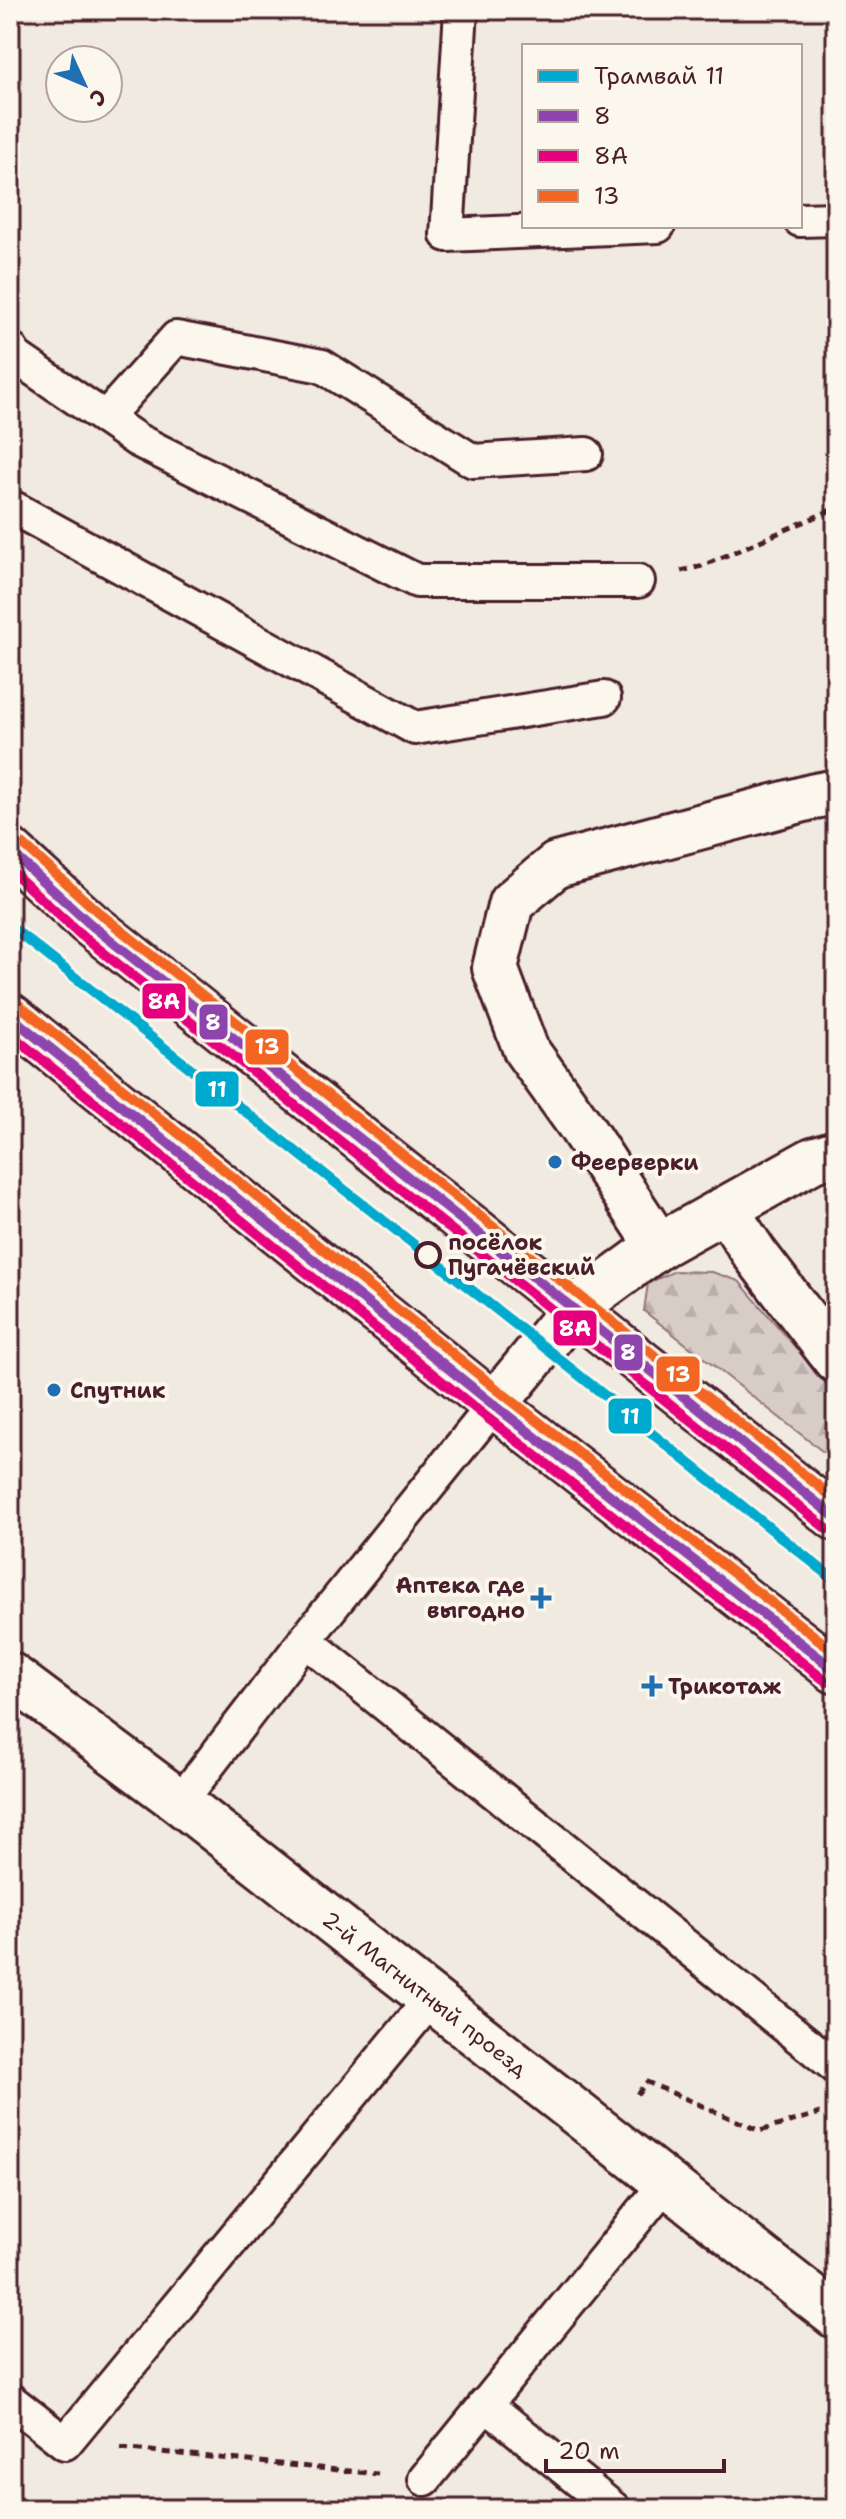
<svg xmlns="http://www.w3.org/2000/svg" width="846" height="2519" font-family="'Shantell Sans',sans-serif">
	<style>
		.forest { fill: url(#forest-firs); stroke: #917678; stroke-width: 2 }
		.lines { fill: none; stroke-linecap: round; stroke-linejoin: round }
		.lane-casing { stroke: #4a1f2b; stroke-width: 38 }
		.street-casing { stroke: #4a1f2b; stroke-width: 50 }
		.secondary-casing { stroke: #4a1f2b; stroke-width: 50 }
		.path { stroke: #4a1f2b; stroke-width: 5; stroke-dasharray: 8 6; stroke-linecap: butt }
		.lane { stroke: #fbf7ec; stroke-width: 32 }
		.street { stroke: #fbf7ec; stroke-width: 44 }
		.secondary { stroke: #fbf7ec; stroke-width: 44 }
		.bus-1-casing { stroke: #fbf7ec; stroke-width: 16 }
		.bus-2-casing { stroke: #fbf7ec; stroke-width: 16 }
		.bus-3-casing { stroke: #fbf7ec; stroke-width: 16 }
		.bus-1 { stroke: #8e44ad; stroke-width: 10 }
		.bus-2 { stroke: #e5007d; stroke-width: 10 }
		.bus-3 { stroke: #f26522; stroke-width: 10 }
		.tram-1-casing { stroke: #fbf7ec; stroke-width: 16 }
		.tram-1 { stroke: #00a9ce; stroke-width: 10 }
		.poi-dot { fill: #1f6fb2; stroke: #fbf7ec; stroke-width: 3 }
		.stop-dot { fill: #fbf7ec; stroke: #4a1f2b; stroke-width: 4 }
		.labels { text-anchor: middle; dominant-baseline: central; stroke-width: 8; stroke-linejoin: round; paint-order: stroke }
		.poi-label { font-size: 22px; font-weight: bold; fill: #4a1f2b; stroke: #fbf7ec; text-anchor: start }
		.stop-label { font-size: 22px; font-weight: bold; fill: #4a1f2b; stroke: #fbf7ec; text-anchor: start }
		.street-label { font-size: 22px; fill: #4a1f2b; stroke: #fbf7ec }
		.line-badge { stroke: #fbf7ec; stroke-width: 3 }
		.badge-label { font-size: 22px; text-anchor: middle; font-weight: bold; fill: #fff }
	</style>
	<defs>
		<pattern id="forest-firs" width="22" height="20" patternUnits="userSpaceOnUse" patternTransform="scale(2)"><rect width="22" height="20" fill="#d8ccc6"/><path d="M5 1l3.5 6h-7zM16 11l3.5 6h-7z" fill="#bbafaa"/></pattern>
	</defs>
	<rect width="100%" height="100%" fill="#f0eae0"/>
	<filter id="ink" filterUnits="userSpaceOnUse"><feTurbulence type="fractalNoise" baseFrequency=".0125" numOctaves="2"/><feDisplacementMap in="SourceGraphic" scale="16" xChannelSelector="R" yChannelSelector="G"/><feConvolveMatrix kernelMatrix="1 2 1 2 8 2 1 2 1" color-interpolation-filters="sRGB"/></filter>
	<g filter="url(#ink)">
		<polygon class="forest" points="675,1271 712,1272 739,1281 836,1395 836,1462 644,1311 648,1283"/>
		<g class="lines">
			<defs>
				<g id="lane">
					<polyline points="461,10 447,235 658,226"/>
					<polyline points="800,220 836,219"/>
					<polyline points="10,348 16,357 137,440 417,581 638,581"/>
					<polyline points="105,418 176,338 322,366 473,461 586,454"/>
					<polyline points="10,506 415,728 604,698"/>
					<polyline points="305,1640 836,2067"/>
					<polyline points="180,1802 305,1640 494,1405"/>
					<polyline points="10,2400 65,2443 431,1999"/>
					<polyline points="485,2404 614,2509"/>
					<polyline points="425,2479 666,2183"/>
				</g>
				<g id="street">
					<polyline points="725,1209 755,1254 836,1360"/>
					<polyline points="659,1246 579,1124 526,1050 495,968 511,903 556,865 815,796 836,792"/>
					<polyline points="494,1405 573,1309 659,1246 813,1160 836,1153"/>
					<polyline points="10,1675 180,1802 836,2316"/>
				</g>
				<g id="secondary">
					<polyline points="10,851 89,923 836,1518"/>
					<polyline points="10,1016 494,1405 836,1671"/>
				</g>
			</defs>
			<use href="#lane" class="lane-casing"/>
			<use href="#street" class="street-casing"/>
			<use href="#secondary" class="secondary-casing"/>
			<g class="path">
				<polyline points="681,571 702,566 836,508"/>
				<polyline points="637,2094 647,2082 760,2131 820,2113"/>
				<polyline points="121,2448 378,2474"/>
			</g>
			<use href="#lane" class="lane"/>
			<use href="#street" class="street"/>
			<use href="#secondary" class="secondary"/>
			<defs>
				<g id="bus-1">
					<polyline points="10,851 89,923 836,1518"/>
					<polyline points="10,1016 494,1405 836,1671"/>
				</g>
				<g id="bus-2">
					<polyline points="10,870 80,934 827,1529"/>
					<polyline points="10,1034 485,1416 827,1682"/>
				</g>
				<g id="bus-3">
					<polyline points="19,841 98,912 836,1500"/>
					<polyline points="19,1005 503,1394 836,1653"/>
				</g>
			</defs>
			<use href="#bus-1" class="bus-1-casing"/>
			<use href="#bus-2" class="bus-2-casing"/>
			<use href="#bus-3" class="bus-3-casing"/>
			<use href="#bus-1" class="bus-1"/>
			<use href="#bus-2" class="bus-2"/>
			<use href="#bus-3" class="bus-3"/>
			<defs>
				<polyline id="tram-1" points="10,926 544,1347 836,1581"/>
			</defs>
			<use href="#tram-1" class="tram-1-casing"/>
			<use href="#tram-1" class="tram-1"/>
		</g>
	</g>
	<g class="poi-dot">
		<circle cx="555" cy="1162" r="8"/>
		<circle cx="54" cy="1390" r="8"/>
		<path d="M537 1586h8v8h8v8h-8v8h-8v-8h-8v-8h8z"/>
		<path d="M648 1674h8v8h8v8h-8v8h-8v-8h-8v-8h8z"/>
	</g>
	<circle class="stop-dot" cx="428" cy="1255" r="12"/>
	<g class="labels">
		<g class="poi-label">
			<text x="571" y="1162">Феерверки</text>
			<text x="70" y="1390">Спутник</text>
			<text x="525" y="1585" text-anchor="end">Аптека где<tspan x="525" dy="25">выгодно</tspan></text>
			<text x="668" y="1686">Трикотаж</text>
		</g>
		<g class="stop-label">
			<text x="448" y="1242">посёлок<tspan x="448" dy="25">Пугачёвский</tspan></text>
		</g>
		<g class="street-label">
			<text transform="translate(425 1994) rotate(38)">2-й Магнитный проезд</text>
		</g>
	</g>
	<g class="line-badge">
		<rect x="141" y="982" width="46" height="38" rx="8" fill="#e5007d"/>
		<rect x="198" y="1003" width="31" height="38" rx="8" fill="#8e44ad"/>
		<rect x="244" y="1028" width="46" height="38" rx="8" fill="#f26522"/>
		<rect x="194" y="1070" width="46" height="38" rx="8" fill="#00a9ce"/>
		<rect x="552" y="1309" width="46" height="38" rx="8" fill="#e5007d"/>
		<rect x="613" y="1333" width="31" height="39" rx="8" fill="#8e44ad"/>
		<rect x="655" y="1355" width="46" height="38" rx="8" fill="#f26522"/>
		<rect x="607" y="1397" width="46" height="38" rx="8" fill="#00a9ce"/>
	</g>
	<g class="badge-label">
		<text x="164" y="1009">8А</text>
		<text x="213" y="1030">8</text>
		<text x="267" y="1054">13</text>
		<text x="217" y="1097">11</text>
		<text x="575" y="1336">8А</text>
		<text x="628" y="1360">8</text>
		<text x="678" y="1382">13</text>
		<text x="630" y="1424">11</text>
	</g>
	<rect width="846" height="2519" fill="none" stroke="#fbf7ec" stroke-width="40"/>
	<rect x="20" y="20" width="806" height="2479" fill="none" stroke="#4a1f2b" stroke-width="3" filter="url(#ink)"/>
	<rect x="522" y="44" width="280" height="184" fill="#fbf7ec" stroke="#b4a19f" stroke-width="2"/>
	<rect x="538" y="70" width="40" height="12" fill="#00a9ce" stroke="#b4a19f" stroke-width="2"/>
	<text x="594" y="84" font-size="24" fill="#4a1f2b">Трамвай 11</text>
	<rect x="538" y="110" width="40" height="12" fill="#8e44ad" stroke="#b4a19f" stroke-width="2"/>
	<text x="594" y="124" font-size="24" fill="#4a1f2b">8</text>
	<rect x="538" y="150" width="40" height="12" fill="#e5007d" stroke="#b4a19f" stroke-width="2"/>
	<text x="594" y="164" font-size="24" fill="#4a1f2b">8А</text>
	<rect x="538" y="190" width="40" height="12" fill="#f26522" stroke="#b4a19f" stroke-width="2"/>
	<text x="594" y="204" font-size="24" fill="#4a1f2b">13</text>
	<g transform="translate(84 84) rotate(134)"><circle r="38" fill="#fbf7ec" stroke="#b4a19f" stroke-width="2"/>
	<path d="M0-6L14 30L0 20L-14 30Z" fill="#1f6fb2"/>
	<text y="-12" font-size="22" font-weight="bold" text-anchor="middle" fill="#4a1f2b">С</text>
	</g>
	<path d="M546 2459v12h178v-12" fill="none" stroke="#4a1f2b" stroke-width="4"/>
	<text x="558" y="2459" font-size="24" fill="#4a1f2b" stroke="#fbf7ec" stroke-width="6" paint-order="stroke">20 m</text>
</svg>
